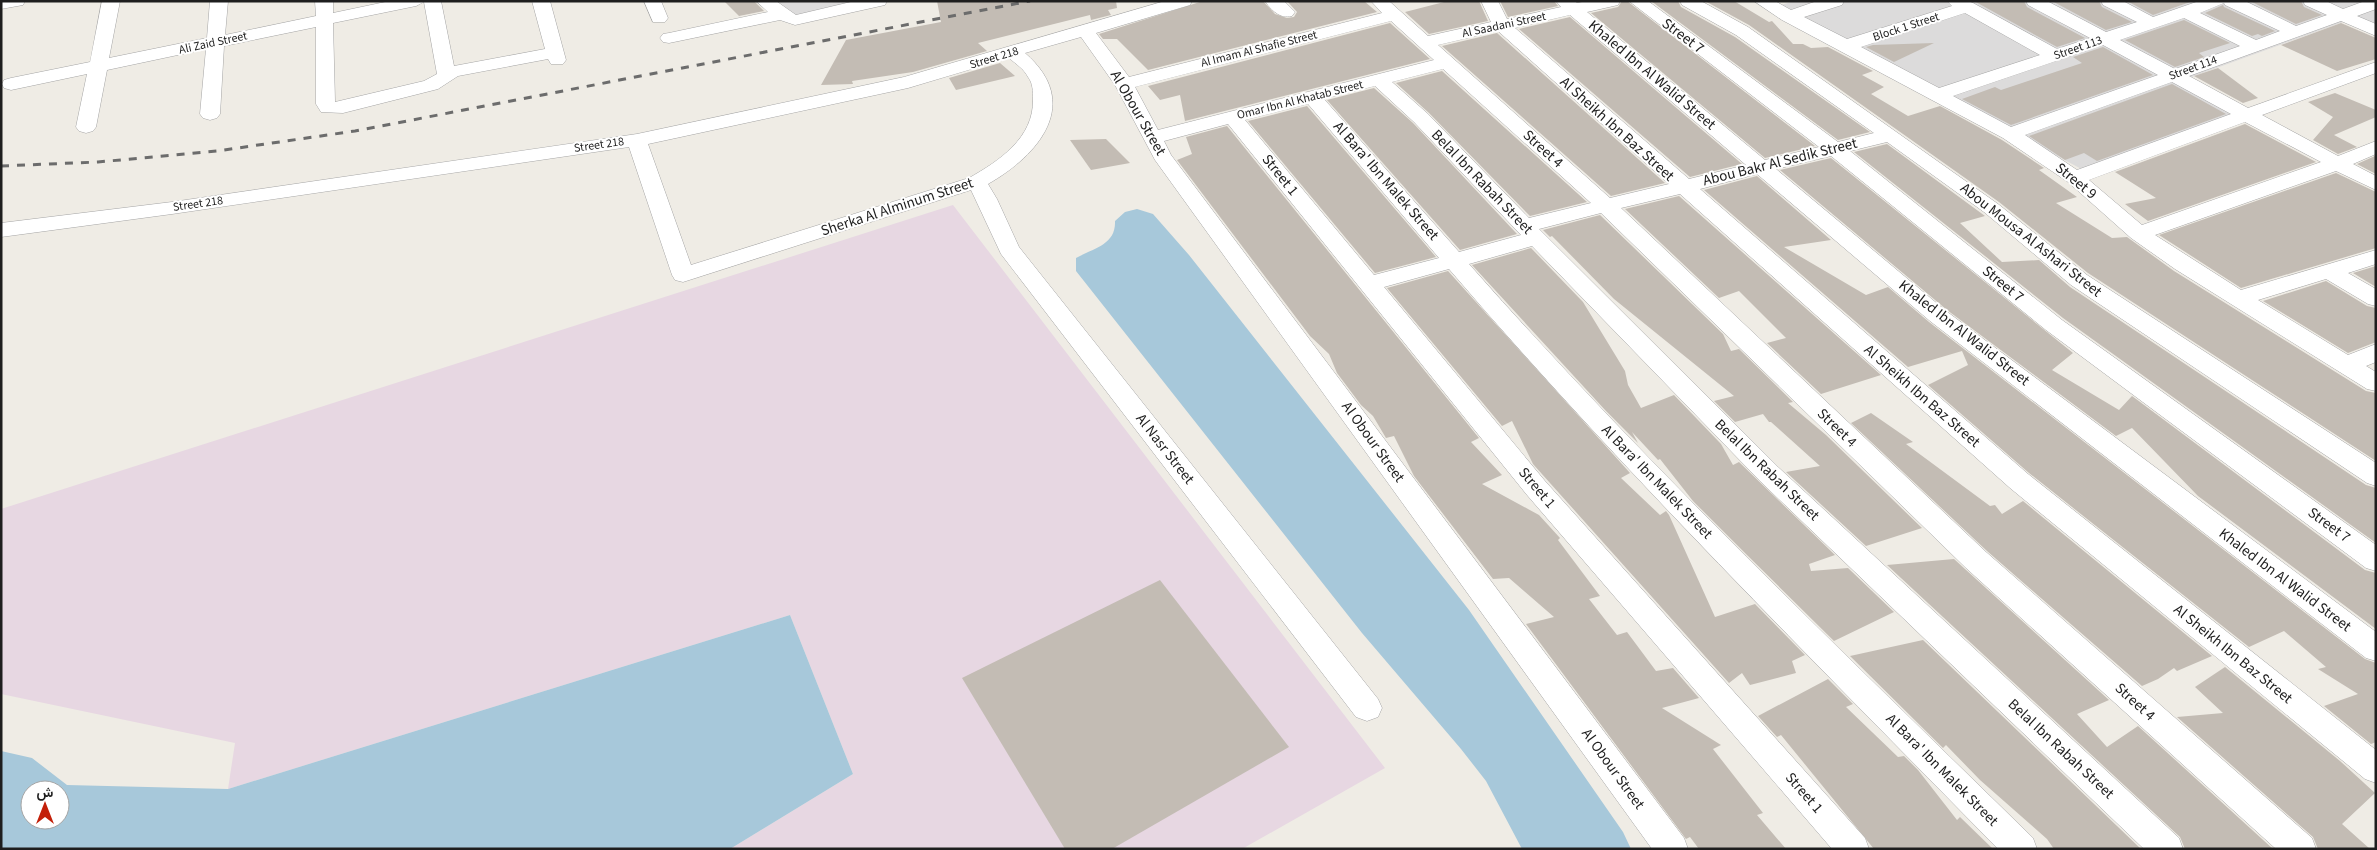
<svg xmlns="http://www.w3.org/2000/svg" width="2377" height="850" font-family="'Source Sans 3',Vazirmatn,sans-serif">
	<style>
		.residential { fill: #dcdbdb }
		.industrial { fill: #e7d7e2 }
		.water { fill: #a7c8da; fill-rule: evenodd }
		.building { fill: #c3bcb4 }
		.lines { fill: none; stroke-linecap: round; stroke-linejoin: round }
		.minor-casing { stroke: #a5a5a5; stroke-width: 1 }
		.minor { fill: #fff; fill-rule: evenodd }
		.rail { stroke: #6c6c6c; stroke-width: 3; stroke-dasharray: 8 8; stroke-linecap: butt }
		.labels { text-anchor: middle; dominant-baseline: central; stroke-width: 4; stroke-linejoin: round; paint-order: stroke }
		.far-street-label { font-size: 12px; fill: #1e1e1e; stroke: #fff }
		.street-label { font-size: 15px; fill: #1e1e1e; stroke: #fff }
	</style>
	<rect width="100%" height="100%" fill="#efece5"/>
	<g class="residential">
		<polygon points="777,1 860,1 796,15"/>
		<polygon points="1794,1 2376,1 2376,28 2354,18 2186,79 2248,113 2087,172 1778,6"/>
	</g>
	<polygon class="industrial" points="953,205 1385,768 1242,849 730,849 853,774 790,615 228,789 235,743 1,694 1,509"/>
	<g class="water">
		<path d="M1137,209L1153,214L1189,255L1469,610L1623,832L1631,849H1522L1486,781L1461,749L1362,633L1076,271V258C1094,248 1116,245 1115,221L1125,212Z"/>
		<path d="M790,615L853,774L730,849H1V751L32,758L67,785L228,789ZM30,790H60V820H30Z"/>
	</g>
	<g class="building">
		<polygon points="724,1 754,1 764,11 739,16"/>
		<polygon points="937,1 1116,1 1117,8 1108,10 1111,15 1091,20 1090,15 978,43 987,51 913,72 852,81 853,84 821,85 846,40 941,22"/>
		<polygon points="1203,1 1263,1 1275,14 1287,18 1294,17 1297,12 1287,1 1364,1 1377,12 1148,70 1117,39 1103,39 1099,34"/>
		<polygon points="1448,1 1479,1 1488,21 1429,34 1405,12"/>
		<polygon points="1500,1 1554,1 1558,6 1508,17"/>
		<polygon points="1622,1 1627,1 1815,146 1765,158 1591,13 1618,7"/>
		<polygon points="1651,1 1678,1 1681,7 1735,37 1870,132 1838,140"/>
		<polygon points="1705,1 1734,1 1769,22 1772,21 1793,44 1803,44 1811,48 1828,47 1873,71 1862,75 1884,87 1871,94 1908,116 1940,106 2002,140 2044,168 2039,170 2077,197 2056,203 2112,238 2127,237 2174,271 2366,391 2376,393 2376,461 2088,273 1999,202 1749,25"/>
		<polygon points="1974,1 2024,1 2027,7 2085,38 2057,47"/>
		<polygon points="2052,1 2099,1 2102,7 2132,22 2106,30"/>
		<polygon points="2127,1 2193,1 2153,15"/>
		<polygon points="2250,1 2301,1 2304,7 2322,15 2296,24"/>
		<polygon points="2223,5 2224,7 2275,31 2262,36 2258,34 2252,36 2205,13"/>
		<polygon points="1570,17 1742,164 1690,177 1519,29"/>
		<polygon points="2184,20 2230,43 2199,53 2204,57 2175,67 2125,40"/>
		<polygon points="1390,23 1430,59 1185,121 1180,95 1160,100 1148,86"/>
		<polygon points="2341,23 2376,38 2376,59 2337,71 2281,45"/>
		<polygon points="1497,33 1665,183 1611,196 1442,46"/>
		<polygon points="1934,43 1894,62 1866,47 1873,45"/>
		<polygon points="2103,47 2153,75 2011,125 1962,99 1995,87 2001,90 2082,63 2073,57"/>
		<polygon points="1000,63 1015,76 956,90 949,78"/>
		<polygon points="2218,68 2258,98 2243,103 2194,76"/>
		<polygon points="1442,71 1587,202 1530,216 1429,113 1396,83"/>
		<polygon points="2172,84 2226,114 2097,161 2084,153 2065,160 2029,136"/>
		<polygon points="1374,88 1413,123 1517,234 1460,250 1327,100"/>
		<polygon points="2335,93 2376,110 2376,117 2334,135 2357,147 2338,154 2313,140 2333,117 2308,102"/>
		<polygon points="1307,106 1436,257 1375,273 1248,121"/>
		<polygon points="2245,124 2316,162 2148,221 2125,204 2156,198 2115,172"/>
		<polygon points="1227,126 1479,438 1471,442 1502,475 1482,484 1539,515 1560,538 1558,540 1600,596 1589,599 1617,635 1627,632 1656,671 1673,668 1699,698 1662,708 1721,745 1713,749 1763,813 1757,815 1786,849 1699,849 1690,837 1686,839 1526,624 1554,617 1509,578 1493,579 1414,476 1394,436 1386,438 1373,416 1361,405 1337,373 1329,354 1310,336 1177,160 1192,154 1186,137"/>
		<polygon points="1106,139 1130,163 1091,170 1070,140"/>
		<polygon points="1887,144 1985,216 1960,223 2002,262 2039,260 2070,287 2366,485 2376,488 2376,543 2063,318 1854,152"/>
		<polygon points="2375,156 2376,174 2357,164"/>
		<polygon points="1831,158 2073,353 2052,370 2119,410 2132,396 2365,570 2376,573 2376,629 2198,496 2132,428 2116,436 1947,310 1780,170"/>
		<polygon points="2336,173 2376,192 2376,248 2241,288 2159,235"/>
		<polygon points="1757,176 1831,240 1784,247 1866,295 1888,287 1929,322 2365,659 2376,663 2376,742 2371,744 2324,706 2358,694 2318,669 2326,667 2284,631 2249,647 2029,473 1928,385 1968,365 1962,351 1908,367 1704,190"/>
		<polygon points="1679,196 1881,375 1821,394 1767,343 1786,338 1739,291 1719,298 1625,209"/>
		<polygon points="1600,215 1723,334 1731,351 1739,349 1793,402 1788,403 1826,435 1922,528 1866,546 1786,472 1820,466 1771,422 1769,422 1763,414 1735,422 1714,401 1734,396 1614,299 1552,236 1550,237 1543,230"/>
		<polygon points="1531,248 1583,302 1625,371 1628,385 1641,408 1674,395 1721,444 1733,465 1739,462 1835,555 1809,564 1811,571 1848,568 1894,612 1834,641 1747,555 1693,501 1660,459 1658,460 1632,432 1638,443 1606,411 1472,265"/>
		<polygon points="2376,266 2376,287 2353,273"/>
		<polygon points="1448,271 1630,473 1621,478 1660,515 1666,511 1669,515 1715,617 1755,604 1805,655 1792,661 1796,673 1750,685 1742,673 1729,683 1533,464 1512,421 1502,426 1387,288"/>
		<polygon points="2326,281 2367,306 2376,308 2376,342 2348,353 2263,301"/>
		<polygon points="1871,413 1913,442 1906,444 1990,506 1995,505 2002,514 2023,501 2212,656 2177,671 2174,668 2158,679 2142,686 1987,551 1851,423"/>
		<polygon points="1954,559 2109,700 2077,714 2107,747 2138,726 2273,849 2185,849 2180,837 1887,565"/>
		<polygon points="1160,580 1289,747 1112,849 1065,849 962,678"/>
		<polygon points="1923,640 2141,849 2054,849 2047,839 1980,780 1946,745 1943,748 1850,656"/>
		<polygon points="2225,667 2340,761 2375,793 2342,824 2370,849 2318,849 2313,837 2177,717 2223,713 2195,687"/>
		<polygon points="1828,679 1853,704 1846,707 1898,757 1904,756 1918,770 1957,820 1960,817 1993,849 1874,849 1781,735 1777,737 1758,716"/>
	</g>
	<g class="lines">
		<defs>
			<g id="minor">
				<polygon points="1,1 25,1 23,5 1,9"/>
				<path d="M102,1H120L109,58L207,38L210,1H228L225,35L316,16L315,1H333V13L390,1H441L454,66L545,49L532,1H550L566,60L563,64H551L548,59L458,76L438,89L343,113L321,112L316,104V27L224,46L220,114L217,118L210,120L203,118L200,114L206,49L107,70L96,127L93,131L86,133L79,131L76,127L87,74L11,90L4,88L2,84L4,80L11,78L90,62ZM424,2L437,74L424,81L335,102L333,23L416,6Z"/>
				<polygon points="644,1 661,1 668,18 665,22 653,22"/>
				<polygon points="756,1 776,1 796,15 855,1 887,1 885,5 795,25 780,20 669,43 663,42 660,38 663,34 669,33 768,12"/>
				<path d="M1165,1H1192L1190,5L1096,33L1129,77L1382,13L1371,1H1389L1428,36L1491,22L1481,1H1498L1507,19L1561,7L1556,1H1575L1577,3L1587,1H1620L1618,5L1587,12L1765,160L1819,147L1629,1H1648L1838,142L1874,133L1736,35L1682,5L1680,1H1701L1748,27L1998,204L2087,275L2376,463V486L2367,483L2071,285L1984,212L1887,142L1850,151L2062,320L2376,545V571L2366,568L2046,330L1831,156L1776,169L1946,311L2376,632V661L2366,658L1930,321L1757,174L1700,189L2028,474L2376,750V783L2365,779L2010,488L1680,194L1621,208L1986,552L2312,838L2316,849H2276L1966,568L1601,213L1539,229L1778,467L2179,838L2183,849H2144L1760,481L1532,246L1469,264C1646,465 1841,650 2033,838L2037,849H1998C1812,659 1622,471 1449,269L1384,287L1545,481L1865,838L1869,849H1832L1527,495L1228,124L1164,141L1171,155L1684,838L1688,849H1652L1155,160L1115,85L1081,37L1025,53C1083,103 1039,155 988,184L997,199L1019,247L1378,699L1382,708L1378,717L1367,721L1356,717L1001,254L971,190L683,282L675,280L672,275L629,147L172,214L1,237V223L172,202L637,134L904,77ZM1570,15L1746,165L1689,179L1515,28ZM1391,21L1434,60L1158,130L1135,87ZM1498,31L1669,184L1610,198L1438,45ZM1009,58C1016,64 1024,69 1028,77C1033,83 1033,92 1033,99C1034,138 999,161 969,178L691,265L648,144L908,88ZM1443,69L1591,203L1529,218L1428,114L1392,82ZM1375,86L1414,122L1521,235L1459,252L1324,99ZM1308,104L1439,258L1374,275L1245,120Z"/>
				<path d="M1265,1H1284L1295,12L1292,16C1280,19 1271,10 1265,1Z"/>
				<path d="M1754,1H1775L1791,10L1817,1H1844L1842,5L1804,17L1847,39L1952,6L1947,1H1968L1973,3L2057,49L2090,38L2028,5L2026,1H2047L2106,32L2137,22L2103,5L2101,1H2123L2153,17L2199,1H2245L2296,26L2327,15L2305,5L2303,1H2326L2343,9L2365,1H2376V9L2357,16L2376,24V36L2341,21L2189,76L2248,108L2376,62V73L2262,115L2338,156L2376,141V154L2353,164L2376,176V190L2336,171L2155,235L2241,290L2376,250V264L2348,273L2376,289V306L2368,304L2326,279L2258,300L2348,355L2376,344V362L2366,366L2376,372V391L2367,389L2175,269L2131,238L2068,182L2003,138L1782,20ZM2224,3L2225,5L2280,31L2256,40L2200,13ZM1965,13L2040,55L1939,88L1861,47ZM2184,18L2240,46L2175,69L2120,40ZM2103,45L2158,75L2011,127L1953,96ZM2172,82L2231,114L2077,170L2025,135ZM2245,122L2321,162L2142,225L2089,180Z"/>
			</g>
		</defs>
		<use href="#minor" class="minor-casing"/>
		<use href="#minor" class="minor"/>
		<polyline class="rail" points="1,166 98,162 217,151 355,131 1030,1"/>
	</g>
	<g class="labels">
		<g class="far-street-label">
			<text transform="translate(1504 25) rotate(-12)">Al Saadani Street</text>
			<text transform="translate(1906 27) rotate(-18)">Block 1 Street</text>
			<text transform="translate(213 43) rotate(-12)">Ali Zaid Street</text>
			<text transform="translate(2078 48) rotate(-19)">Street 113</text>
			<text transform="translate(1259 49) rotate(-14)">Al Imam Al Shafie Street</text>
			<text transform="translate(994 58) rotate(-17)">Street 218</text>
			<text transform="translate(2193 68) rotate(-20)">Street 114</text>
			<text transform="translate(1300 100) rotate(-14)">Omar Ibn Al Khatab Street</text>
			<text transform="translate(599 145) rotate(-8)">Street 218</text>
			<text transform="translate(198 204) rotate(-8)">Street 218</text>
		</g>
		<g class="street-label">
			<text transform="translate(1683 36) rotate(37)">Street 7</text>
			<text transform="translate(1652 75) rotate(40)">Khaled Ibn Al Walid Street</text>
			<text transform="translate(1138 113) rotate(60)">Al Obour Street</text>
			<text transform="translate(1617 129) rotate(42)">Al Sheikh Ibn Baz Street</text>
			<text transform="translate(1543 149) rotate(42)">Street 4</text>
			<text transform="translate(1780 162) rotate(-14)">Abou Bakr Al Sedik Street</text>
			<text transform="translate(1280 175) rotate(51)">Street 1</text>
			<text transform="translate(1386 181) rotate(49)">Al Bara' Ibn Malek Street</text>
			<text transform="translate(2076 181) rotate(39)">Street 9</text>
			<text transform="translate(1482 182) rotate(46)">Belal Ibn Rabah Street</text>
			<text transform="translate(897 207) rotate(-18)">Sherka Al Alminum Street</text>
			<text transform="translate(2031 240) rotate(38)">Abou Mousa Al Ashari Street</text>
			<text transform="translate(2003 284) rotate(39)">Street 7</text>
			<text transform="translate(1964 333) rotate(38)">Khaled Ibn Al Walid Street</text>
			<text transform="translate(1922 396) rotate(41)">Al Sheikh Ibn Baz Street</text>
			<text transform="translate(1837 428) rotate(44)">Street 4</text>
			<text transform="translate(1373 442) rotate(54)">Al Obour Street</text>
			<text transform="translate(1165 449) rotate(52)">Al Nasr Street</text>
			<text transform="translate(1767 470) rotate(44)">Belal Ibn Rabah Street</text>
			<text transform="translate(1657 482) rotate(46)">Al Bara' Ibn Malek Street</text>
			<text transform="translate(1537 488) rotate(50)">Street 1</text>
			<text transform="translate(2329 525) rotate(36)">Street 7</text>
			<text transform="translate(2285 580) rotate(37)">Khaled Ibn Al Walid Street</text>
			<text transform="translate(2233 654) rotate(39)">Al Sheikh Ibn Baz Street</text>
			<text transform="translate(2135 702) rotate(42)">Street 4</text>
			<text transform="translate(2061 749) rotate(43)">Belal Ibn Rabah Street</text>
			<text transform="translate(1613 769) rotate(54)">Al Obour Street</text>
			<text transform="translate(1942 770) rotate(45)">Al Bara' Ibn Malek Street</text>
			<text transform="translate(1804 793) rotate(49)">Street 1</text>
		</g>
	</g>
	<rect width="2377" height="850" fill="none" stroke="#1e1e1e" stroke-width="5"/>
	<g transform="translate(45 805)"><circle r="24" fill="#ffffff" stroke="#a5a5a5"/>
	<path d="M0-4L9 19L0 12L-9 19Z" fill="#c32009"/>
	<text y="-8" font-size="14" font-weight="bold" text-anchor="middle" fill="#1e1e1e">ش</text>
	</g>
</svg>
